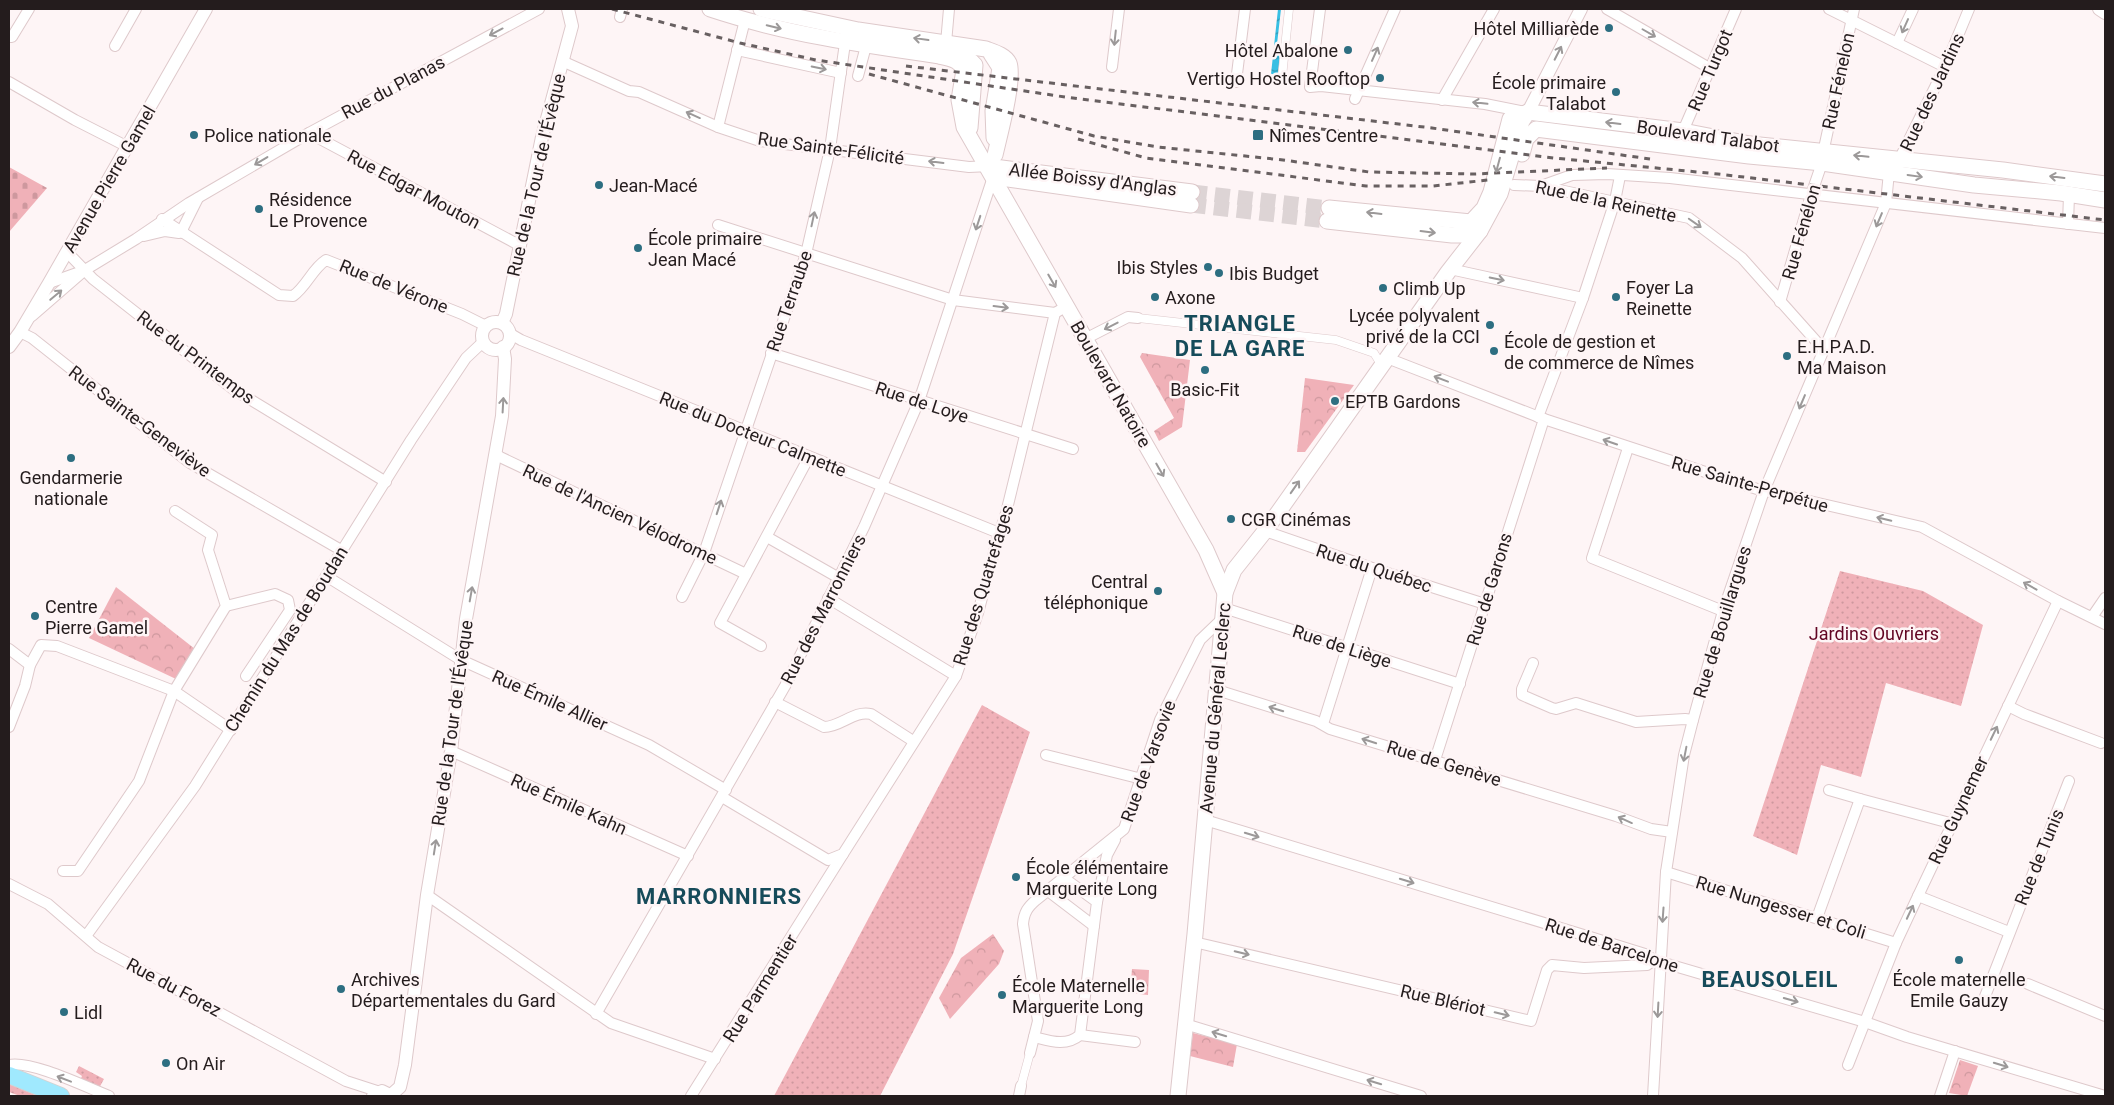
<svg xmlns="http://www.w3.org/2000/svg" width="2114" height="1105" font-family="Roboto,sans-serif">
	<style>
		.grass { fill: url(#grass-dots) }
		.forest { fill: url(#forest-crowns) }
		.cemetery { fill: url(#cemetery-stones) }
		.water { fill: url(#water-waves) }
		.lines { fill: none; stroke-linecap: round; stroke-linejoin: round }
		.secondary-tunnel { stroke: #ddd4d5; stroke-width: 15; stroke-dasharray: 15 8; stroke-linecap: butt }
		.pedestrian-casing { stroke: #dec9cb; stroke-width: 9 }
		.minor-casing { stroke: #dec9cb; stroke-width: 12 }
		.tertiary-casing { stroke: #dec9cb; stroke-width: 14 }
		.secondary-casing { stroke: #dec9cb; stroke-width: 17 }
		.primary-casing { stroke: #d3d2d2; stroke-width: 18 }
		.pedestrian { stroke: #fff; stroke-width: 8 }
		.minor { stroke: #fff; stroke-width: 10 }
		.tertiary { stroke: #fff; stroke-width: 12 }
		.secondary { stroke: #fff; stroke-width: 15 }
		.primary { stroke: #a0e9fe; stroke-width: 16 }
		.rail { stroke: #686061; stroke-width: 3; stroke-dasharray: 6 6; stroke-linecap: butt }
		.oneway { stroke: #9c9999 }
		.poi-dot { fill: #2d6e81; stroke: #fef5f6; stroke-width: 2 }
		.labels { text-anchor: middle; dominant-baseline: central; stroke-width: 5; stroke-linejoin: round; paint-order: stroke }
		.poi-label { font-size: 18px; fill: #241c1d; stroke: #fef5f6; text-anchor: start }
		.street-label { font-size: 18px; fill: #241c1d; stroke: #fef5f6 }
		.park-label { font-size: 18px; fill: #610422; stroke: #fef5f6 }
		.district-label { font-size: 22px; font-weight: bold; letter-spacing: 1px; fill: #164b5a; stroke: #fef5f6 }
	</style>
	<defs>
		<pattern id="grass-dots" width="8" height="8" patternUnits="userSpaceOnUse" patternTransform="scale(1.25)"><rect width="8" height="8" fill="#f0b1b8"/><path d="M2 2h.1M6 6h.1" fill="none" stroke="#ce989e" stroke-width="1.8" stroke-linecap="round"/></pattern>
		<pattern id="forest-crowns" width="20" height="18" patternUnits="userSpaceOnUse" patternTransform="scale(1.25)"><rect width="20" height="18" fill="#f0b1b8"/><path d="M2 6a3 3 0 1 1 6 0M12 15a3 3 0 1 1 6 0" fill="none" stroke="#ce989e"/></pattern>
		<pattern id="cemetery-stones" width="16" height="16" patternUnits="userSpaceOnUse" patternTransform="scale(1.25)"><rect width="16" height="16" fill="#f0b1b8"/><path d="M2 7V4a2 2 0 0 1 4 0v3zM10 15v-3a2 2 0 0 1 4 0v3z" fill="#ce989e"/></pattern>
		<pattern id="water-waves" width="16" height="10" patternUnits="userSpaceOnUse" patternTransform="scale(1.25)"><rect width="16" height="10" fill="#38bfe3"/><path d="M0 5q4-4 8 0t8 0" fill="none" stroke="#2f9ab7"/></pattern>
	</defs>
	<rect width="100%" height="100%" fill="#fef5f6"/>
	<g class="grass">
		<polygon points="1840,571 1923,591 1983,625 1961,706 1886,683 1861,777 1821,765 1797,855 1753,836"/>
		<polygon points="982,705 1030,732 953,954 880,1096 774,1096"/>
		<polygon points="79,1066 104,1079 98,1090 79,1083 82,1076 76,1072"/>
		<polygon points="9,1084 38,1096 20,1096 9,1092"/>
	</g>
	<g class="forest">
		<polygon points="1142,353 1190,360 1182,427 1159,441 1154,431 1174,418 1140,357"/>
		<polygon points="1305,378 1354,385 1305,452 1297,452"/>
		<polygon points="116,587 195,649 176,679 89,638"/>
		<polygon points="993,934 1004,951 999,964 950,1019 939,998 961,958"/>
		<polygon points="1132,969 1149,970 1148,995 1130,993"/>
		<polygon points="1193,1033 1237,1044 1233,1067 1190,1056"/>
		<polygon points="1960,1060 1978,1066 1967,1096 1949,1093"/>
	</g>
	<polygon class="cemetery" points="9,167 47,188 9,232"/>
	<polygon class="water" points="1278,9 1281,9 1277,44 1281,44 1278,75 1271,74"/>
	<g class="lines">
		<g class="secondary-tunnel">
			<polyline points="1192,192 1329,208"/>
			<polyline points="1191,205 1327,221"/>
		</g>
		<defs>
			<g id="pedestrian">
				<polyline points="1282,77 1289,9"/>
				<polyline points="1138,318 1336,340 1374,353 1382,366"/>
				<polyline points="1021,1086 1030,1053"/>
			</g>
			<g id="minor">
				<polyline points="1320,9 1310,87 1321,86 1485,104 1526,112"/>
				<polyline points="1607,9 1711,69"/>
				<polyline points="1829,9 1945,67"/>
				<polyline points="620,17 622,9"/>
				<polyline points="9,37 12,37 29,9"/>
				<polyline points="946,43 949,9"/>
				<polyline points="1897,43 1913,9"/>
				<polyline points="115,46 136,9"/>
				<polyline points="737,50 841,73"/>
				<polyline points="562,61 629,91 639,92 718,127 760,141 969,167 990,166"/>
				<polyline points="1112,67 1119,9"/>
				<polyline points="858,76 866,46"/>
				<polyline points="9,82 75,120 128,147"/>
				<polyline points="1236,82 1245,9"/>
				<polyline points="1355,99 1395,9"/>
				<polyline points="1442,100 1494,9"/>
				<polyline points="718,127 745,20"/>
				<polyline points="1683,131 1736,9"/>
				<polyline points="309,133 519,245"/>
				<polyline points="1823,153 1854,9"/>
				<polyline points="1514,185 1541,186 1689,218 1742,258 1824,350"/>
				<polyline points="1541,186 1572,175 1607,174 1670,178 2105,228"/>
				<path d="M162,219L279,295L293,296C307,286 312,269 326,260L462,314L486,326"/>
				<polyline points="2068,224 2069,195"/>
				<polyline points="718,225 953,300 1055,313"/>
				<polyline points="183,233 183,228 198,198"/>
				<polyline points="144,236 165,231 179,233"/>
				<polyline points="67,252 93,279 233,389 386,482"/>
				<polyline points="1450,269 1583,298"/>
				<polyline points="49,283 80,272"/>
				<polyline points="1780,302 1811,195 1822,163"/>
				<polyline points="32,316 85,270 136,239 189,203 309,133 539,9"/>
				<polyline points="20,332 32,338 190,463 341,550"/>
				<polyline points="509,333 521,340 999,533"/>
				<polyline points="1085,339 1128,317 1138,318"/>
				<polyline points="771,353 1073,449"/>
				<polyline points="1387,358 1544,419 1757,489 1922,527 2058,601 2105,624"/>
				<polyline points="1538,417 1583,298 1615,201 1620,176"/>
				<polyline points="1628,448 1592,558 1723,611"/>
				<polyline points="495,453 500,457 746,574"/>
				<polyline points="1265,531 1372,568 1485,604"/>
				<polyline points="767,537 839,578"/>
				<polyline points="326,576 461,660 649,745 726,790"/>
				<polyline points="682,597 704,553 806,254 830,149 845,43"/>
				<polyline points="828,598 956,676"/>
				<polyline points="226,606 275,594 288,600 290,610 246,676"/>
				<polyline points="1224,608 1460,684"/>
				<polyline points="2092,617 2105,598"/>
				<polyline points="761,646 720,623 809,457"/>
				<polyline points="9,649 30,665"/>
				<polyline points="1533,663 1522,689 1522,695 1552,708 1556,709 1576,703 1636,722 1685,719 1693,720"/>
				<polyline points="1217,690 1316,721 1330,729 1616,816 1651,829 1672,832"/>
				<path d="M775,702L824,727C841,727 854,710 871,714L913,741"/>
				<polyline points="2008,706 2024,714 2101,743"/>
				<polyline points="1323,724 1372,568"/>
				<polyline points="9,727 25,686 30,665 41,645 57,646 174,691 231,730"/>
				<polyline points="451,751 688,856"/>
				<polyline points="1046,755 1142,779"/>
				<polyline points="1435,760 1544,419"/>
				<polyline points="1829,790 1860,799"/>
				<polyline points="722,797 828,860 843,854 956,676 978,613 999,533 1005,517 1055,313 1067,306"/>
				<polyline points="1205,820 1587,936 1645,954 1654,960 1865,1022 1907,1037 2105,1096"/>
				<polyline points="63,871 78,871 139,781 174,691 226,606 208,550 212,535 175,511"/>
				<polyline points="1666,872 1896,943"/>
				<polyline points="9,884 48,904 98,947 346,1081 380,1092"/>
				<polyline points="1052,894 1094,926"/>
				<polyline points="427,895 611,1023 715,1059"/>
				<polyline points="1918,896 2009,932"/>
				<polyline points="1097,902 1107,855 1115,840"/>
				<polyline points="1817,918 1860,799 1950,823"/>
				<polyline points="86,936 195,786 411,440 466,358 483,342"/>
				<polyline points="1194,942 1531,1021 1547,970 1552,965 1584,968 1647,965 1654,960"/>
				<polyline points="2028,984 2105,1016"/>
				<polyline points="1984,999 2069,781"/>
				<polyline points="596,1014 785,686 864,527 919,401 993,177"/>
				<polyline points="1185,1024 1421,1096"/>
				<polyline points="1080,1035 1135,1042"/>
				<path d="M1034,1037C1050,1041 1066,1047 1080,1035L1097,902L1064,878"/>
				<path d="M1030,1053L1038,1021L1023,924C1024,912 1028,907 1036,900L1124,829L1160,720L1200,640L1223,618"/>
				<path d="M9,1065C31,1060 86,1087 109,1096"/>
				<polyline points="1848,1065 1896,943 1918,896 2058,601"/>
				<polyline points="691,1096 843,854"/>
				<polyline points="1019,1096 1021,1086"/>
				<polyline points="1653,1096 1666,872 1684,755 1693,720 1723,611 1764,491 1886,203 1889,172 1899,160 1945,67 1969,9"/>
				<polyline points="1940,1096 1955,1051"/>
			</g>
			<g id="tertiary">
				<polyline points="2099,9 2105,13"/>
				<polyline points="1528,112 1581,9"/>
				<circle cx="496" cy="336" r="14"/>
				<polyline points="502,323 506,314 542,137 572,26 568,9"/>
				<polyline points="9,347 20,332 49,283 206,9"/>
				<polyline points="391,1095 400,1087 405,1065 427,895 451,751 466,619 502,416 505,359 503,347"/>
				<polyline points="373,1096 382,1091 392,1096"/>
			</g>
			<g id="secondary">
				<path d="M710,9C785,34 862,45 940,56C952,53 967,55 975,65L970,128"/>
				<path d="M761,9L858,30L986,49C994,52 1005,55 1009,63C1015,79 999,137 995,155"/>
				<polyline points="991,54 1000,68 993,111 994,138"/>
				<path d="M940,56C950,59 959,59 964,70L959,100L964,127L1206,550L1225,593"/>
				<polyline points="1522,154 1526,139 1536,129 1749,156 1822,163 1974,185 2061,193 2105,200"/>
				<polyline points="994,167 1192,192"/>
				<polyline points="993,177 1191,205"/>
				<polyline points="1329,208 1471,222 1484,208 1491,192 1510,119 1528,112 1683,131 1750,144 2003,170 2105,184"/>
				<polyline points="1327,221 1452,235 1465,235 1480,231"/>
				<polyline points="1178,1096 1195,934 1225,593 1234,570 1265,531 1448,272 1480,231 1500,194 1522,121 1528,112"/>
			</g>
			<polyline id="primary" points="9,1075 61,1096"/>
		</defs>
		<use href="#pedestrian" class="pedestrian-casing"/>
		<use href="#minor" class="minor-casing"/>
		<use href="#tertiary" class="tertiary-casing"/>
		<use href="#secondary" class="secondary-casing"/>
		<use href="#primary" class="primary-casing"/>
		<use href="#pedestrian" class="pedestrian"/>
		<use href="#minor" class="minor"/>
		<use href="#tertiary" class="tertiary"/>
		<use href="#secondary" class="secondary"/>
		<use href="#primary" class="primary"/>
		<g class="rail">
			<polyline points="612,9 740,43 816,60 1065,97 1554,158 1718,174 2105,220"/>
			<polyline points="906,66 1432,128 1650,159"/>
			<polyline points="869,74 1094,136 1158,147 1283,160 1369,172 1474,174 1607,168"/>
			<polyline points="1078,139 1146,158 1366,186 1433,186 1488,180"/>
		</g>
	</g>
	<defs><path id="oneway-shaft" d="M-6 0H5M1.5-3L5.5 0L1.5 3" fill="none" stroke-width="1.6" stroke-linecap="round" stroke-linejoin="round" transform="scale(1.25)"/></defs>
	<g class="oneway">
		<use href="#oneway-shaft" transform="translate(1905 26) rotate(114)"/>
		<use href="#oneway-shaft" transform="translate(774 27) rotate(13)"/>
		<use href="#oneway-shaft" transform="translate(496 32) rotate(152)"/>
		<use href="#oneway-shaft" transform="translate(1649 33) rotate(30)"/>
		<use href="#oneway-shaft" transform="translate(1115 38) rotate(96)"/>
		<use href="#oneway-shaft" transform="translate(921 39) rotate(-172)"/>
		<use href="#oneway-shaft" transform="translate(1558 53) rotate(-63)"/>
		<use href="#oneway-shaft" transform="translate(1375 54) rotate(-66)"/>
		<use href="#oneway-shaft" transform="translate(819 68) rotate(12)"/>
		<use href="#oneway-shaft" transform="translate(1480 103) rotate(-174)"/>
		<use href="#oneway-shaft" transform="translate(693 115) rotate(-156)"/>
		<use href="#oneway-shaft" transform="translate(1613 123) rotate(-173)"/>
		<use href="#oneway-shaft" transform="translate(1861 156) rotate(-174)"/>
		<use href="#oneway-shaft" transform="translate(261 161) rotate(149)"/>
		<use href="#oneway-shaft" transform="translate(936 162) rotate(-173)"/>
		<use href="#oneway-shaft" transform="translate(1498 165) rotate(105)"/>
		<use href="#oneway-shaft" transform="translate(1915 176) rotate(8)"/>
		<use href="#oneway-shaft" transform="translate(2057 177) rotate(-173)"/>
		<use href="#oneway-shaft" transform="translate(1374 213) rotate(-173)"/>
		<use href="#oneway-shaft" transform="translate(813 219) rotate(-78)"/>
		<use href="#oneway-shaft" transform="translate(1879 220) rotate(113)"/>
		<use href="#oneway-shaft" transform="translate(978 223) rotate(108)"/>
		<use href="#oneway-shaft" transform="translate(1695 223) rotate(35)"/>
		<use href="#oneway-shaft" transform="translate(1428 232) rotate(7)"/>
		<use href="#oneway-shaft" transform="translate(1497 279) rotate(12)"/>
		<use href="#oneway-shaft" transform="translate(1052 281) rotate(60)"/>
		<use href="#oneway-shaft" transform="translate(56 295) rotate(-40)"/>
		<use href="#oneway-shaft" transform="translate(1001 307) rotate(7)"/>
		<use href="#oneway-shaft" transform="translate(1111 326) rotate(153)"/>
		<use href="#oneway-shaft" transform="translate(1441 379) rotate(-159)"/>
		<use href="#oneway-shaft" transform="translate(1802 402) rotate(113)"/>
		<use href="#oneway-shaft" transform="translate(503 405) rotate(-87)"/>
		<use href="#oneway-shaft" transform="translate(1610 442) rotate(-161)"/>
		<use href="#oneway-shaft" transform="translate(1160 470) rotate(60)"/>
		<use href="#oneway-shaft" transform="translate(1295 487) rotate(-55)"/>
		<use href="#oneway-shaft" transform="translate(719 507) rotate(-72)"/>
		<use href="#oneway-shaft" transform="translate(1884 519) rotate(-167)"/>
		<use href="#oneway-shaft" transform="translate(2030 586) rotate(-151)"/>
		<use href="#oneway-shaft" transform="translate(471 594) rotate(-80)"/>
		<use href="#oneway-shaft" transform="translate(1276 709) rotate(-163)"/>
		<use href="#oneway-shaft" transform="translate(1994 733) rotate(-64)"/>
		<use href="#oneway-shaft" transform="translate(1369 741) rotate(-162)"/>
		<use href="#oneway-shaft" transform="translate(1685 754) rotate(101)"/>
		<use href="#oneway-shaft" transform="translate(1625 820) rotate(-156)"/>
		<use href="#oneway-shaft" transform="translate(1252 835) rotate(17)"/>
		<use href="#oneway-shaft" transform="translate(435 847) rotate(-81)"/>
		<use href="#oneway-shaft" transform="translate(1407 881) rotate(17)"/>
		<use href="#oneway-shaft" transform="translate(1910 912) rotate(-65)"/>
		<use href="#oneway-shaft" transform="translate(1663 915) rotate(94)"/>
		<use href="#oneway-shaft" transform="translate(1242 953) rotate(13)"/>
		<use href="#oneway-shaft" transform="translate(1791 1000) rotate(16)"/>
		<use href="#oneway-shaft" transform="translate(1658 1010) rotate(93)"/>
		<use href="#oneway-shaft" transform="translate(1502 1014) rotate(13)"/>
		<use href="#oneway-shaft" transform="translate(1219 1034) rotate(-163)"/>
		<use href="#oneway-shaft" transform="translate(2001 1065) rotate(17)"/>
		<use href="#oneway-shaft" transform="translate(64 1079) rotate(-159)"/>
		<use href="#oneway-shaft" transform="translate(1374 1082) rotate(-163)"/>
	</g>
	<g class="poi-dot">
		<circle cx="1609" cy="28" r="5"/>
		<circle cx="1348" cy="50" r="5"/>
		<circle cx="1380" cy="78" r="5"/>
		<circle cx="1616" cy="92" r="5"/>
		<circle cx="194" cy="135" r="5"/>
		<rect x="1252" y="129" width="12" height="12" rx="2.5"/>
		<circle cx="599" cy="185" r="5"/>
		<circle cx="259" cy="209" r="5"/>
		<circle cx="638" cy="248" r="5"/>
		<circle cx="1208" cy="267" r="5"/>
		<circle cx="1219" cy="273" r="5"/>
		<circle cx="1383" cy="288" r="5"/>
		<circle cx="1155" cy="297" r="5"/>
		<circle cx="1616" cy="297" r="5"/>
		<circle cx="1490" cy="325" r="5"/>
		<circle cx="1494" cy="351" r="5"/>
		<circle cx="1787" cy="356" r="5"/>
		<circle cx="1205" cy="370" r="5"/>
		<circle cx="1335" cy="401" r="5"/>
		<circle cx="71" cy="458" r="5"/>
		<circle cx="1231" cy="519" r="5"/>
		<circle cx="1158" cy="591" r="5"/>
		<circle cx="35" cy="616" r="5"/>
		<circle cx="1016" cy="877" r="5"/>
		<circle cx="1959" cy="960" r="5"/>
		<circle cx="341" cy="989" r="5"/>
		<circle cx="1002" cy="995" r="5"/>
		<circle cx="64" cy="1012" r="5"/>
		<circle cx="166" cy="1063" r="5"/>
	</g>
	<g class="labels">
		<g class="poi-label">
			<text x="1599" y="28" text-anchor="end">Hôtel Milliarède</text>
			<text x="1338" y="50" text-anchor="end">Hôtel Abalone</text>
			<text x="1370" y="78" text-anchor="end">Vertigo Hostel Rooftop</text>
			<text x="1606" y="82" text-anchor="end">École primaire<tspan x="1606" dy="21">Talabot</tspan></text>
			<text x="204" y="135">Police nationale</text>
			<text x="1269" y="135">Nîmes Centre</text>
			<text x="609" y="185">Jean-Macé</text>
			<text x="269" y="199">Résidence<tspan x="269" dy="21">Le Provence</tspan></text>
			<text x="648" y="238">École primaire<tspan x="648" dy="21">Jean Macé</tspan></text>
			<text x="1198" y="267" text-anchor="end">Ibis Styles</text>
			<text x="1229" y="273">Ibis Budget</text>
			<text x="1626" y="287">Foyer La<tspan x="1626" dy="21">Reinette</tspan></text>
			<text x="1393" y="288">Climb Up</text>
			<text x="1165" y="297">Axone</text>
			<text x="1480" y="315" text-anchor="end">Lycée polyvalent<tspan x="1480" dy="21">privé de la CCI</tspan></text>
			<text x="1504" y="341">École de gestion et<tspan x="1504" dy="21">de commerce de Nîmes</tspan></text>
			<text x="1797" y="346">E.H.P.A.D.<tspan x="1797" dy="21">Ma Maison</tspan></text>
			<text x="1205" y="389" text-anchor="middle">Basic-Fit</text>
			<text x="1345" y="401">EPTB Gardons</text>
			<text x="71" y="477" text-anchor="middle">Gendarmerie<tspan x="71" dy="21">nationale</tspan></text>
			<text x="1241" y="519">CGR Cinémas</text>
			<text x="1148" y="581" text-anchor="end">Central<tspan x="1148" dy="21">téléphonique</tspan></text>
			<text x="45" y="606">Centre<tspan x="45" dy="21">Pierre Gamel</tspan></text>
			<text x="1026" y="867">École élémentaire<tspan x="1026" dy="21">Marguerite Long</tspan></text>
			<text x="351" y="979">Archives<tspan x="351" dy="21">Départementales du Gard</tspan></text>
			<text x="1959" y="979" text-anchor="middle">École maternelle<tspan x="1959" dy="21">Emile Gauzy</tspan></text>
			<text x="1012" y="985">École Maternelle<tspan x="1012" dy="21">Marguerite Long</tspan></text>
			<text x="74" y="1012">Lidl</text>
			<text x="176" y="1063">On Air</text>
		</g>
		<g class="street-label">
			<text transform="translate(1710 70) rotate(-67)">Rue Turgot</text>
			<text transform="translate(1838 81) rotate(-78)">Rue Fénelon</text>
			<text transform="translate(393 87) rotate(-28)">Rue du Planas</text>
			<text transform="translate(1932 92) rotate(-65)">Rue des Jardins</text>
			<text transform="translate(1708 136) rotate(8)">Boulevard Talabot</text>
			<text transform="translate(831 148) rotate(8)">Rue Sainte-Félicité</text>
			<text transform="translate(536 175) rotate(-77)">Rue de la Tour de l'Évêque</text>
			<text transform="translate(109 179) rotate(-60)">Avenue Pierre Gamel</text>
			<text transform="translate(1093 179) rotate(7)">Allée Boissy d'Anglas</text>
			<text transform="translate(414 189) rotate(28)">Rue Edgar Mouton</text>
			<text transform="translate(1606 201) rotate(12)">Rue de la Reinette</text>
			<text transform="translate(1801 232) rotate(-74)">Rue Fénélon</text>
			<text transform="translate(394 286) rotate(22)">Rue de Vérone</text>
			<text transform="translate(789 301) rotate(-71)">Rue Terraube</text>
			<text transform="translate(196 357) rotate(37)">Rue du Printemps</text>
			<text transform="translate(1111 384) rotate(60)">Boulevard Natoire</text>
			<text transform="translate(922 402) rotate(18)">Rue de Loye</text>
			<text transform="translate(140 421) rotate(37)">Rue Sainte-Geneviève</text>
			<text transform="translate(753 434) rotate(22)">Rue du Docteur Calmette</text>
			<text transform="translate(1750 484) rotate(16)">Rue Sainte-Perpétue</text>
			<text transform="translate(620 514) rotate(25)">Rue de l'Ancien Vélodrome</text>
			<text transform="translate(1374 568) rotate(18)">Rue du Québec</text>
			<text transform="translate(983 585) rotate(-73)">Rue des Quatrefages</text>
			<text transform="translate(1489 589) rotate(-73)">Rue de Garons</text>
			<text transform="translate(823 609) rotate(-63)">Rue des Marronniers</text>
			<text transform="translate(1722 622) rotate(-73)">Rue de Bouillargues</text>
			<text transform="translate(286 639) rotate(-58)">Chemin du Mas de Boudan</text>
			<text transform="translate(1342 646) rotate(18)">Rue de Liège</text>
			<text transform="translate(550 700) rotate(24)">Rue Émile Allier</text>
			<text transform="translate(1215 708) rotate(-85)">Avenue du Général Leclerc</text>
			<text transform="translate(452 723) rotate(-82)">Rue de la Tour de l'Évêque</text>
			<text transform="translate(1148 761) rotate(-70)">Rue de Varsovie</text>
			<text transform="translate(1444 763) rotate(17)">Rue de Genève</text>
			<text transform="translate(569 804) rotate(24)">Rue Émile Kahn</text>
			<text transform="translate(1958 810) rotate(-65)">Rue Guynemer</text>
			<text transform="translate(2039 857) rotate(-68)">Rue de Tunis</text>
			<text transform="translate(1781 907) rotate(17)">Rue Nungesser et Coli</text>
			<text transform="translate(1612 945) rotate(18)">Rue de Barcelone</text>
			<text transform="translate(174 987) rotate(28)">Rue du Forez</text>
			<text transform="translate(760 988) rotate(-58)">Rue Parmentier</text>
			<text transform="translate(1443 1000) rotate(13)">Rue Blériot</text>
		</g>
		<g class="park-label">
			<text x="1874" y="633">Jardins Ouvriers</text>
		</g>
		<g class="district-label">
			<text x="1240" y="323">TRIANGLE<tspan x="1240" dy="25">DE LA GARE</tspan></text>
			<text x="719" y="896">MARRONNIERS</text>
			<text x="1770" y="979">BEAUSOLEIL</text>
		</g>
	</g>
	<rect width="2114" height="1105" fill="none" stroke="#241c1d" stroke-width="20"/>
</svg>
